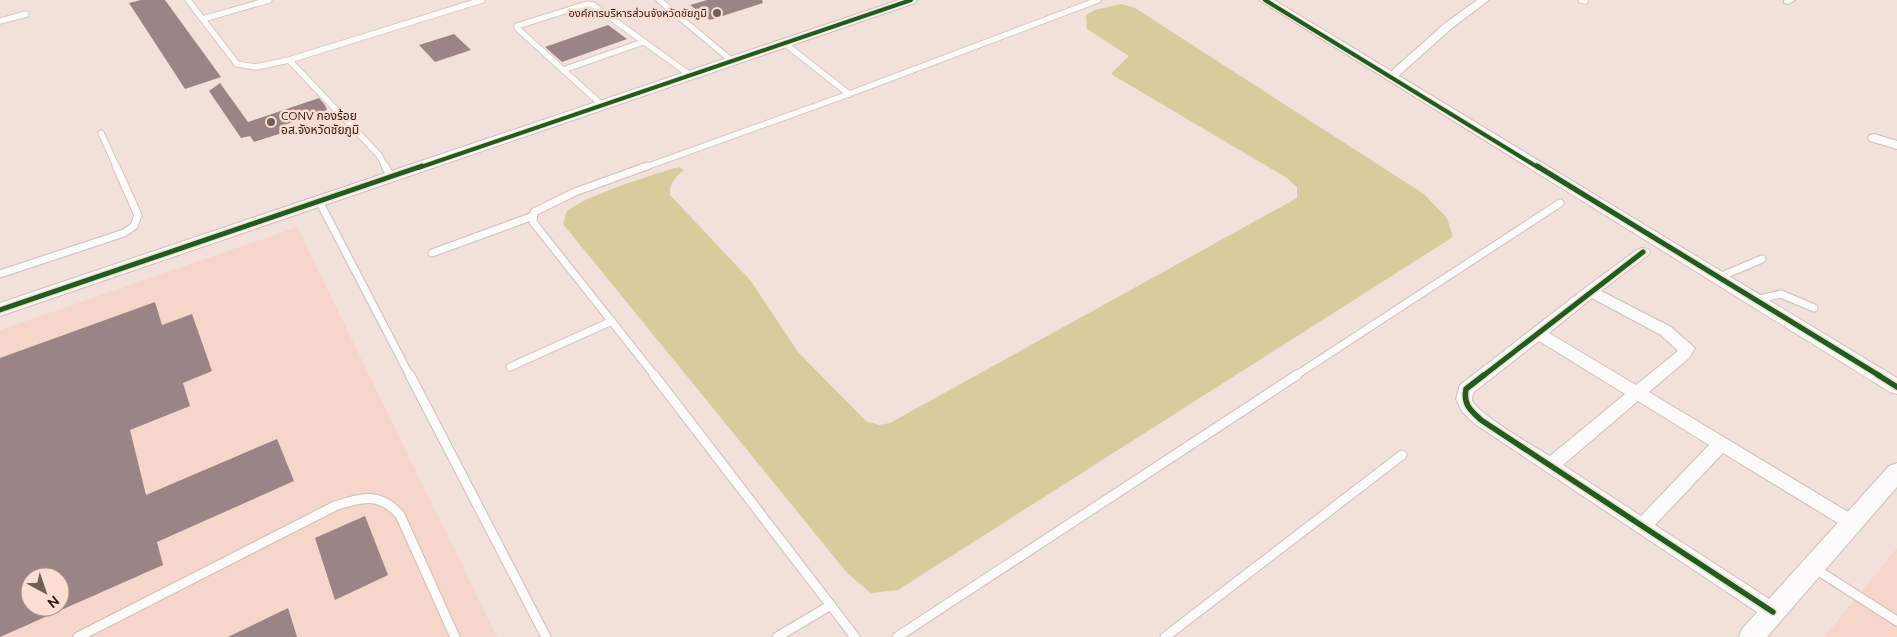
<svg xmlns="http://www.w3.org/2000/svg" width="1897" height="637" font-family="Ubuntu,'Noto Sans Thai',sans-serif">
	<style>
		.built { fill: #f6d6ca; fill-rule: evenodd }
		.green { fill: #d8cc9d }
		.building { fill: #9b8485; fill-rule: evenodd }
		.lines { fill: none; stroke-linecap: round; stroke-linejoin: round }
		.service-far2-casing { stroke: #cec0ba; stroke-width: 7 }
		.service-far1-casing { stroke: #cec0ba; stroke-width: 9 }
		.service-casing { stroke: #cec0ba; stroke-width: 11 }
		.minor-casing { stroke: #cec0ba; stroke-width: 2 }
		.tertiary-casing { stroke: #cec0ba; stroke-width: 2 }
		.service-far2 { stroke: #fdfafa; stroke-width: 5.5 }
		.service-far1 { stroke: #fdfafa; stroke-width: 7 }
		.service { stroke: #fdfafa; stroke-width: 9 }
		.minor { fill: #fdfafa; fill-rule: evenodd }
		.tertiary { fill: #fdfafa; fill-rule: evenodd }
		.cycleway-far2-casing { stroke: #fbddd2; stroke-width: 6 }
		.cycleway-far1-casing { stroke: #fbddd2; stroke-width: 8 }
		.cycleway-casing { stroke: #fbddd2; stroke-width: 9 }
		.cycleway-far2 { stroke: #1b5e20; stroke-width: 4 }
		.cycleway-far1 { stroke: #1b5e20; stroke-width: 5 }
		.cycleway { stroke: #1b5e20; stroke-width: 5.5 }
		.poi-dot { fill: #6f605a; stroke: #fbddd2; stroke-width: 2 }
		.labels { text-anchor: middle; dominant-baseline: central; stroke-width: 5; stroke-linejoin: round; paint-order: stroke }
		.far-poi-label { font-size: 11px; fill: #281b15; stroke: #fbddd2; text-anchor: end }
		.poi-label { font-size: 12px; fill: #281b15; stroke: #fbddd2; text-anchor: start }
	</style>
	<rect width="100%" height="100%" fill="#f2e1db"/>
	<g class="built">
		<path d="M297,227L497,637H0V330ZM30,577H60V607H30Z"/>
		<polygon points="1897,548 1897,637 1824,637"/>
	</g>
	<path class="green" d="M1121,4L1135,8L1424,194L1447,218L1453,237L898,590L871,593L848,574L563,224C564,221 565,216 566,213C577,198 658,173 679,167L684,170C675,177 669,184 670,195L751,281L798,352L866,421L879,425L890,423L1297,198V187L1287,178L1111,74L1129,56L1087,29L1086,15L1095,10Z"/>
	<g class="building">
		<polygon points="141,0 165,0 221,77 185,89 129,3"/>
		<polygon points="707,0 762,0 763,3 710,20 690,5"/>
		<polygon points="608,25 627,39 562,62 545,47"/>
		<polygon points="454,34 471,50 435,62 419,45"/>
		<polygon points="220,83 248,122 319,98 325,105 327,110 281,126 285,132 254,142 250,136 241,138 209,91"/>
		<path d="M155,302L162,325L192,314L212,371L183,383L190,406L130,430L146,495L277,439L294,481L157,542L163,565L0,637V358ZM30,577H60V607H30Z"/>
		<polygon points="365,516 388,575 335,600 315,538"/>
		<polygon points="288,608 297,637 228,637"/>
	</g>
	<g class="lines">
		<defs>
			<g id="service-far2">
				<polyline points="188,0 237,64 256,67 289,60 379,155 386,168"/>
				<polyline points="659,0 732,61"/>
				<polyline points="1581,0 1585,1"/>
				<polyline points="203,19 269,0"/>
				<polyline points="0,21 26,14"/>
				<polyline points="784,43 849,94"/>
				<polyline points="289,60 482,0"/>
				<polyline points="563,70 643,42"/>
				<polyline points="602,105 518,29 517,26 587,4 593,5 690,75"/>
				<polyline points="101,133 117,168"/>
				<polyline points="643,168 849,94 1098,0"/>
			</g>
			<g id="service-far1">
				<polyline points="385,166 391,177"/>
				<polyline points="647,166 575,192 534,212 533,222 655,376"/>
				<polyline points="319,201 410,376"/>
				<polyline points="432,253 533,216"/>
				<polyline points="0,274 124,233 134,226 138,215 116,166"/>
				<polyline points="1717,278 1762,259"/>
				<polyline points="1755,300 1781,294 1814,308"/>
				<polyline points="510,367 612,321"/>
				<polyline points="1295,376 1560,203"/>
			</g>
			<g id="service">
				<polyline points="410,375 546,637"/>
				<polyline points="654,375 855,637"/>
				<polyline points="1814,568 1897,621"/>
				<path d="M78,637L335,506C361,497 380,492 400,515L455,637"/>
				<polyline points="777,637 831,605"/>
				<polyline points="897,637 1297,375"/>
				<polyline points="1165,637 1402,455"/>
			</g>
			<g id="minor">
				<polygon points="1477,0 1489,0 1452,28 1395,79 1387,79 1385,77 1387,75 1444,24"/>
				<polygon points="1784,0 1795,0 1788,4 1784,3"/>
				<polygon points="1874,134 1897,141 1897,149 1870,141 1868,138 1870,135"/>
				<path d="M1643,248L1648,249L1650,252L1648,255L1601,291L1671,327L1695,348L1689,358L1649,392L1858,518L1861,523L1858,528L1852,530L1846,528L1723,453L1655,525L1780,606L1783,612L1780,618L1773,621L1766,618L1475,424L1463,413L1456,399L1460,385L1585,288L1638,249ZM1592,298L1661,335L1678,351L1636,385L1549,333ZM1539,341L1625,394L1550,456C1536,448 1475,412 1472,400C1472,398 1473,393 1474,392ZM1638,401L1709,445L1641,516L1563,465Z"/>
			</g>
			<g id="tertiary">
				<polygon points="899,0 917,0 915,3 0,316 0,303"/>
				<polygon points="1259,0 1274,0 1897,378 1897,394 1890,392"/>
				<polygon points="1897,463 1897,487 1767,637 1739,637 1742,629 1889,466"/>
			</g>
		</defs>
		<use href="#service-far2" class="service-far2-casing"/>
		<use href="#service-far1" class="service-far1-casing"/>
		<use href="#service" class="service-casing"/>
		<use href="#minor" class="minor-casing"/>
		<use href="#tertiary" class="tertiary-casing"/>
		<use href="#service-far2" class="service-far2"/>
		<use href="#service-far1" class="service-far1"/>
		<use href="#service" class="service"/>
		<use href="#minor" class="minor"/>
		<use href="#tertiary" class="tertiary"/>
		<defs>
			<g id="cycleway-far2">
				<polyline points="1265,0 1539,168"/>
				<polyline points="418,168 911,0"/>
			</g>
			<g id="cycleway-far1">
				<polyline points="1537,166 1880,376"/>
				<polyline points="0,310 422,166"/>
				<polyline points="1483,376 1643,252"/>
			</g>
			<g id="cycleway">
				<path d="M1484,375L1466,389C1463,404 1470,410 1481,420L1773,612"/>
				<polyline points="1878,375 1897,387"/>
			</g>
		</defs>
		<use href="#cycleway-far2" class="cycleway-far2-casing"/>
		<use href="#cycleway-far1" class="cycleway-far1-casing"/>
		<use href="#cycleway" class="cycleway-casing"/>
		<use href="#cycleway-far2" class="cycleway-far2"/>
		<use href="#cycleway-far1" class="cycleway-far1"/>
		<use href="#cycleway" class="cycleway"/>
	</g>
	<g class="poi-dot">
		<circle cx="717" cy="13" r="5"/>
		<circle cx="271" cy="122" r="5"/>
	</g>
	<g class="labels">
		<g class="far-poi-label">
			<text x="707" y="13">องค์การบริหารส่วนจังหวัดชัยภูมิ</text>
		</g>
		<g class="poi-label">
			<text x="281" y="115">CONV กองร้อย<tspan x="281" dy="14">อส.จังหวัดชัยภูมิ</tspan></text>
		</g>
	</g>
	<g transform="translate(45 592) rotate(140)"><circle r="24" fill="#fbddd2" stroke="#a78f86"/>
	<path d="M0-4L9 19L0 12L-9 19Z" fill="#6f605a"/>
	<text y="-8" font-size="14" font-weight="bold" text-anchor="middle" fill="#281b15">N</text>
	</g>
</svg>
